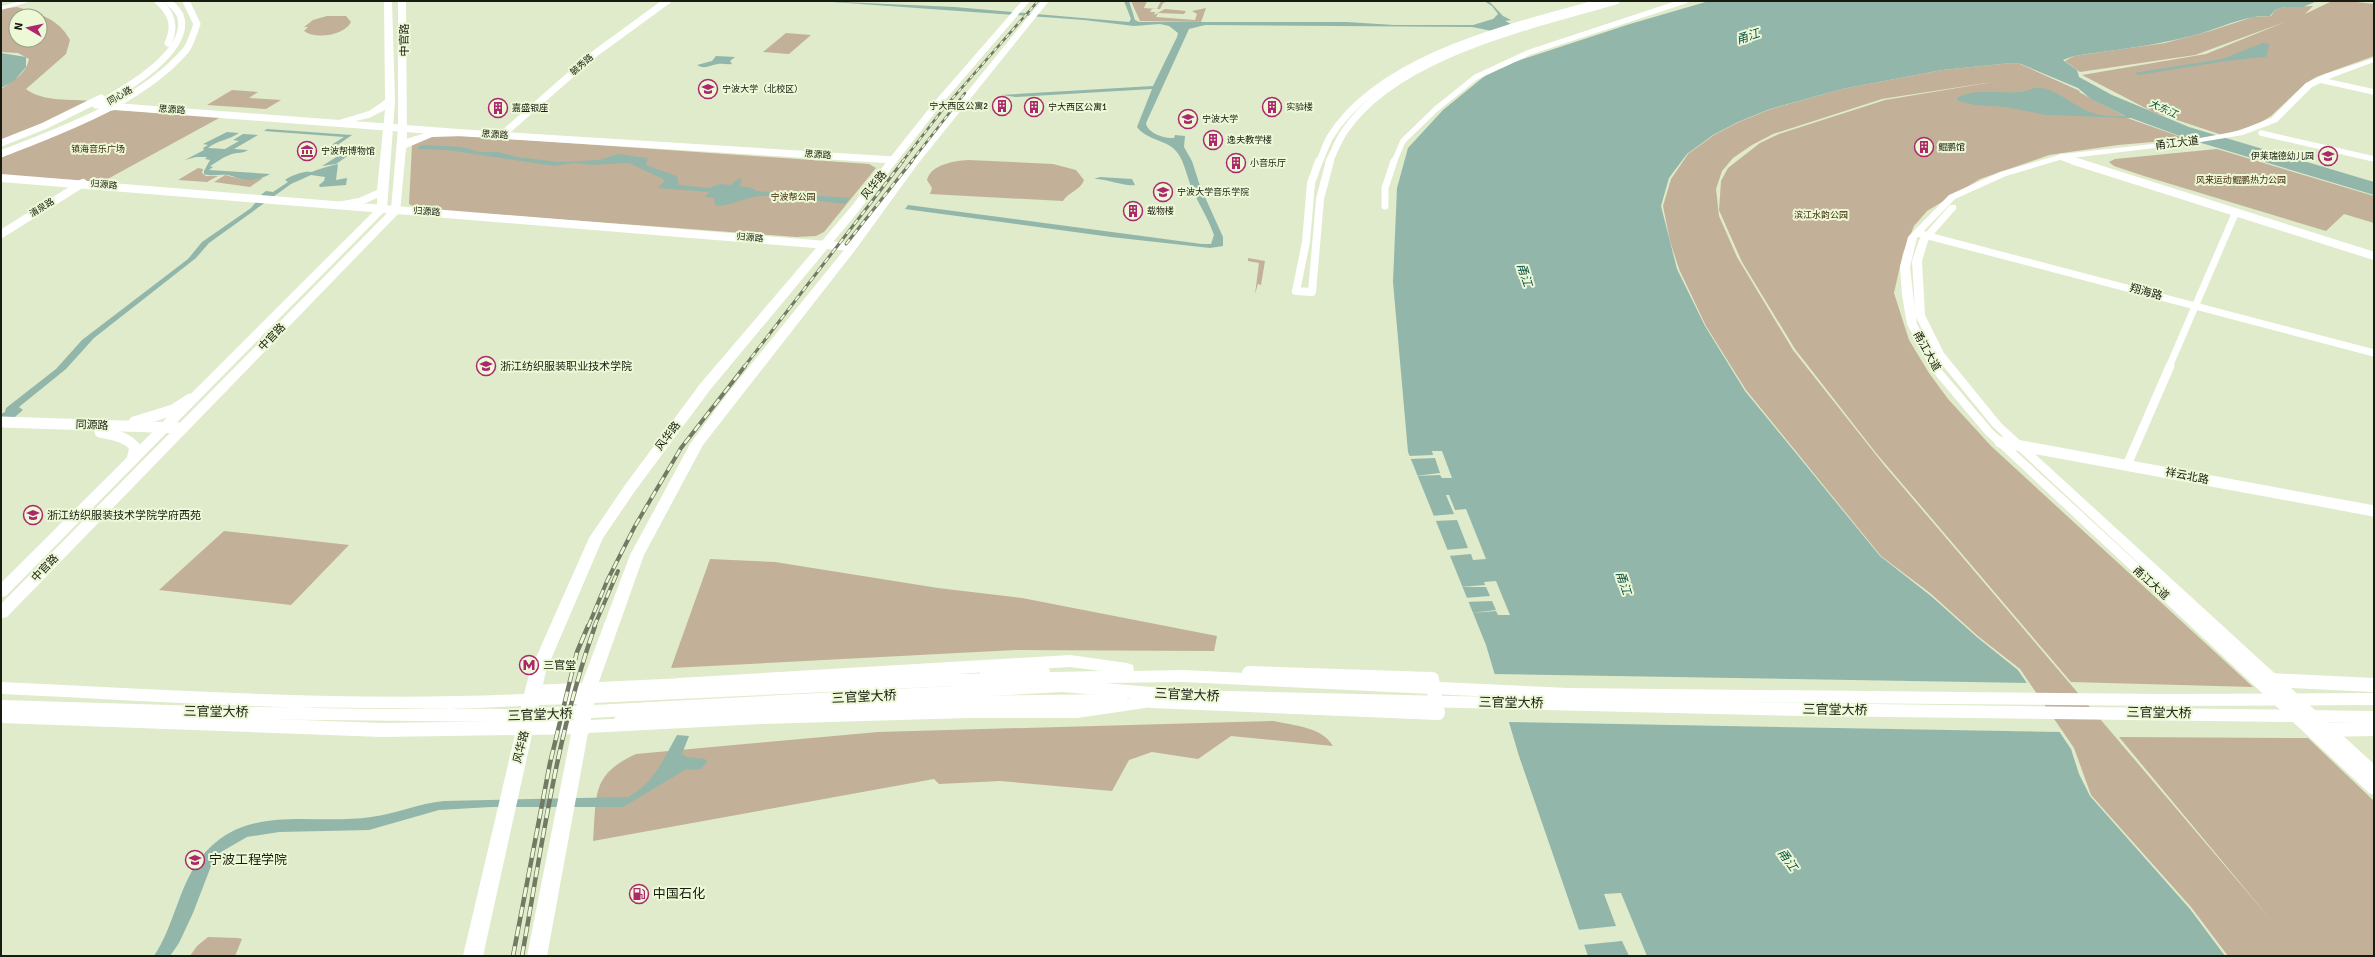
<svg xmlns="http://www.w3.org/2000/svg" width="2375" height="957" font-family="Signika,'Noto Sans SC',sans-serif">
	<style>
		.green { fill: #c3b099; fill-rule: evenodd }
		.water { fill: #93b6ab }
		.pier { fill: #dfebca }
		.lines { fill: none; stroke-linecap: round; stroke-linejoin: round }
		.minor-far2 { stroke: #fff; stroke-width: 5.5 }
		.minor-far1 { stroke: #fff; stroke-width: 7 }
		.minor { stroke: #fff; stroke-width: 9 }
		.tertiary-far3 { stroke: #fff; stroke-width: 7 }
		.tertiary-far2 { stroke: #fff; stroke-width: 8 }
		.tertiary-far1 { stroke: #fff; stroke-width: 11 }
		.tertiary { stroke: #fff; stroke-width: 14 }
		.secondary { fill: #fff; fill-rule: evenodd }
		.primary { fill: #fff; fill-rule: evenodd }
		.rail-far3-casing { stroke: #727a64; stroke-width: 2.5 }
		.rail-far2-casing { stroke: #727a64; stroke-width: 3 }
		.rail-far1-casing { stroke: #727a64; stroke-width: 4 }
		.rail-casing { stroke: #727a64; stroke-width: 4.5 }
		.rail-far3 { stroke: #edf8d7; stroke-width: 1.5; stroke-dasharray: 4.5; stroke-linecap: butt }
		.rail-far2 { stroke: #edf8d7; stroke-width: 2; stroke-dasharray: 6; stroke-linecap: butt }
		.rail-far1 { stroke: #edf8d7; stroke-width: 2.5; stroke-dasharray: 8; stroke-linecap: butt }
		.rail { stroke: #edf8d7; stroke-width: 3; stroke-dasharray: 10; stroke-linecap: butt }
		.labels { text-anchor: middle; dominant-baseline: central; stroke-width: 4; stroke-linejoin: round; paint-order: stroke }
		.far-street-label { font-size: 9px; fill: #181c10; stroke: #edf8d7 }
		.far-poi-label { font-size: 9px; fill: #181c10; stroke: #edf8d7; text-anchor: start }
		.far-park-label { font-size: 9px; fill: #3e2706; stroke: #edf8d7 }
		.far-water-label { font-size: 10px; font-style: italic; fill: #0a5244; stroke: #edf8d7 }
		.street-label { font-size: 11px; fill: #181c10; stroke: #edf8d7 }
		.poi-label { font-size: 11px; fill: #181c10; stroke: #edf8d7; text-anchor: start }
		.water-label { font-size: 12px; font-style: italic; fill: #0a5244; stroke: #edf8d7 }
		.near-street-label { font-size: 13px; fill: #181c10; stroke: #edf8d7 }
		.near-poi-label { font-size: 13px; fill: #181c10; stroke: #edf8d7; text-anchor: start }
	</style>
	<rect width="100%" height="100%" fill="#dfebca"/>
	<g class="green">
		<polygon points="1131,1 1147,1 1144,8 1157,9 1161,1 1169,1 1163,3 1160,9 1152,9 1150,12 1155,12 1154,15 1165,9 1186,11 1184,14 1158,13 1156,17 1195,20 1197,14 1192,11 1206,8 1201,22 1136,21 1140,21"/>
		<polygon points="2348,1 2374,4 2374,56 2316,77 2306,83 2271,116 2256,125 2222,135 2153,112 2082,75 2206,54 2285,22 2195,55 2080,72 2065,61 2074,56 2165,43 2210,31 2253,17 2271,16 2275,10 2284,7 2313,6 2305,14 2330,2"/>
		<path d="M17,7C40,14 59,19 70,40L66,54L26,89C42,102 72,99 92,101L1,142V89C13,81 26,74 29,59L18,53L1,52V9ZM16,16H40V40H16Z"/>
		<path d="M327,16H346L351,22C345,35 316,40 304,31L308,27H304L313,20Z"/>
		<polygon points="786,33 811,35 789,54 763,52"/>
		<polygon points="2011,63 2020,64 2080,91 2079,92 2130,119 2187,139 2118,145 2049,155 1980,179 1927,211 1914,226 1903,253 1894,293 1909,340 1929,373 1948,399 1991,446 2253,687 2071,682 1876,453 1795,349 1742,262 1719,210 1721,181 1728,168 1760,143 1779,134 1885,100 1999,81 1882,99 1773,134 1752,145 1733,158 1722,171 1716,189 1719,216 1737,257 1793,350 1884,465 2271,920 2119,737 2308,738 2374,801 2374,956 2228,956 2191,907 2091,795 2074,748 2020,669 1979,637 1930,593 1881,556 1746,390 1706,326 1679,269 1670,241 1663,206 1671,179 1688,154 1714,135 1739,122 1771,109 1842,89 1942,70"/>
		<polygon points="232,90 258,92 249,98 281,100 266,109 207,105"/>
		<polygon points="116,110 221,117 102,182 1,175 1,155 105,112"/>
		<polygon points="439,134 869,164 876,168 824,232 816,236 797,237 419,209 409,204 412,145"/>
		<polygon points="2217,149 2374,196 2374,223 2344,214 2326,231 2144,176 2114,166 2109,162 2115,159"/>
		<path d="M968,160L1053,164L1076,170L1084,180C1080,191 1068,192 1063,201L930,194L932,188L927,180C931,164 955,161 968,160Z"/>
		<polygon points="198,168 203,169 202,173 206,176 218,176 207,182 178,180"/>
		<polygon points="225,175 241,179 263,178 250,187 214,182"/>
		<polygon points="1248,258 1265,261 1261,285 1258,284 1255,294 1259,263 1248,261"/>
		<polygon points="224,531 349,545 291,605 159,590"/>
		<polygon points="710,559 775,562 938,588 1022,598 1217,636 1214,651 1015,650 671,668"/>
		<path d="M1274,721C1295,726 1322,727 1333,746L1231,736L1198,759L1152,752L1129,760L1112,791L1000,781L939,784L934,779L593,841C597,796 590,775 636,754L878,732Z"/>
		<polygon points="208,937 238,938 242,939 235,956 190,956 197,946"/>
	</g>
	<g class="water">
		<path d="M819,1L955,7L1129,22L1131,19L1124,1H1129L1135,20L1139,22H1347L1394,25H1473L1493,19L1498,14L1492,6L1484,1H1489L1503,16L1511,20L1505,21L1511,24L1492,31L1472,27L1205,25L1189,29L1146,123C1147,133 1165,139 1174,138L1175,135L1185,136L1184,147L1192,161L1200,186L1223,237V246L1210,248L1111,237L905,209L908,205L1202,244H1211L1214,235C1208,217 1197,202 1190,184C1186,173 1183,156 1173,148C1163,140 1146,139 1137,127L1152,89L1016,97L1001,95L1153,86L1177,37L1178,33L1169,26L1160,24L1134,26L1084,20Z"/>
		<path d="M1709,1H2317L2303,7H2284L2275,10L2270,16C2243,15 2217,30 2191,36C2153,46 2113,50 2074,56L2063,60L2077,70L2079,77L2112,95L2189,127L2374,182V195L2188,139L2131,118L2047,115L2005,107L1975,105L1958,101L1957,98C1972,88 2003,94 2020,92C2031,91 2032,85 2046,89C2065,95 2081,112 2101,115C2109,117 2117,116 2125,116L2091,99L2078,88L2021,64L2011,63L1942,70L1842,89L1770,109L1738,122L1713,135L1687,154L1669,178L1661,206L1677,269L1705,326L1745,391L1880,556L1931,596L1978,638L2018,670L2071,749L2079,774L2090,796L2190,909L2225,956H1588L1519,756L1486,645L1408,452L1393,282L1397,188L1408,148L1443,110L1486,75L1508,64L1630,24Z"/>
		<path d="M2263,43L2269,44L2267,56L2265,57C2222,60 2180,69 2138,75L2134,73L2222,59Z"/>
		<polygon points="1,53 26,57 26,67 14,81 1,88"/>
		<path d="M716,56L735,57L730,61L732,64C727,65 723,63 718,64C710,65 705,70 697,65L712,61Z"/>
		<polygon points="267,129 352,135 336,146 356,148 356,150 336,164 322,166 346,151 325,149 344,137 264,131"/>
		<path d="M227,132L239,133C229,140 218,140 208,148L225,149L239,141L233,140L243,134L258,135L234,149L248,150C242,154 238,152 232,154C225,156 217,162 210,166L213,167L209,170L270,174C262,179 251,181 242,179C237,179 232,175 227,175C219,174 212,177 204,174V171L210,160L205,159L207,157H196L185,160L204,150L203,148L208,145L203,144Z"/>
		<path d="M426,145L463,147L479,152H498L518,157L559,162L600,160L617,154L648,158L646,165L677,176L679,185L709,188L720,184L730,185L740,178L742,179L739,186L752,188L756,191L850,198L845,204C820,201 783,195 759,196C748,197 721,209 715,205L714,198L705,197L709,192L658,188L665,180L629,163L591,165L574,163L554,166L447,150L418,149L419,146Z"/>
		<path d="M338,164L336,180L347,178L346,185L320,187L319,185L324,181L325,177L311,175L291,184L209,243L196,258L94,338L66,369L19,407L23,410L1,429V414L5,412L6,408L56,369L82,340L188,259L202,242L251,208L262,194L266,191L273,192L288,182L285,180C290,176 299,173 305,172C308,171 311,173 314,171C322,168 329,166 338,164Z"/>
		<path d="M1100,177L1132,179L1135,185C1125,187 1105,178 1094,179Z"/>
		<path d="M677,735L689,736L682,754L687,757L705,759L707,762L701,769L685,770L623,807H491L439,810L369,830L279,832L247,837L221,852L213,861L193,913L179,943L170,956H154C174,926 178,889 199,860C243,801 309,826 371,817C396,814 419,803 444,801L628,797C654,783 663,760 677,735Z"/>
	</g>
	<g class="pier">
		<polygon points="1432,451 1442,451 1452,478 1442,478 1440,475 1415,476 1440,473 1435,458 1409,459 1408,456 1433,455"/>
		<polygon points="1446,495 1449,495 1455,510 1466,509 1486,559 1473,560 1471,554 1448,556 1445,550 1468,548 1457,520 1434,521 1431,516 1454,514"/>
		<polygon points="1496,581 1510,615 1498,615 1496,611 1471,613 1496,610 1492,601 1466,602 1464,598 1490,596 1486,587 1460,587 1485,585 1484,582"/>
		<polygon points="1492,674 2029,683 2061,732 1507,722"/>
		<polygon points="1621,893 1647,956 1629,956 1622,941 1582,945 1577,930 1616,926 1604,894"/>
	</g>
	<g class="lines">
		<g class="minor-far2">
			<polyline points="2320,80 2374,92"/>
			<polyline points="2261,133 2374,159"/>
			<polyline points="1394,162 1403,141 1436,109 1476,77 1530,52 1685,1"/>
		</g>
		<g class="minor-far1">
			<polyline points="1385,206 1385,188 1394,161"/>
			<polyline points="1917,233 2374,353"/>
			<polyline points="2169,367 2235,214"/>
		</g>
		<polyline class="minor" points="2127,465 2170,366"/>
		<g class="tertiary-far3">
			<path d="M158,1C172,13 176,26 168,43"/>
			<path d="M102,102C126,89 193,50 180,15C178,10 172,5 168,1"/>
			<polyline points="96,105 465,133 894,160"/>
			<polyline points="502,135 593,55 667,1"/>
			<polyline points="1,143 44,126 101,98"/>
			<path d="M1,154C62,130 143,101 186,50C191,43 194,32 197,24L186,1"/>
			<polyline points="2062,157 2077,162"/>
			<path d="M1319,162C1323,154 1326,144 1330,137C1382,54 1517,26 1605,1"/>
			<path d="M1329,162C1334,152 1338,141 1344,132C1396,54 1531,26 1616,1"/>
		</g>
		<g class="tertiary-far2">
			<polyline points="1319,161 1311,183 1306,242 1296,291 1312,292 1320,199 1330,161"/>
			<polyline points="2074,161 2374,256"/>
			<polyline points="1,178 852,247"/>
			<polyline points="1,234 83,183"/>
		</g>
		<g class="tertiary-far1">
			<polyline points="1,422 183,428"/>
			<polyline points="134,422 173,410 190,399"/>
			<path d="M100,432C114,435 125,436 135,447L132,460"/>
			<polyline points="2000,442 2374,511"/>
		</g>
		<g class="tertiary">
			<polyline points="987,674 1043,672"/>
			<polyline points="2269,680 2374,685"/>
			<polyline points="533,692 686,685"/>
			<polyline points="1152,701 1438,713 1432,679 1249,673"/>
			<polyline points="1,716 382,730 586,727"/>
			<polyline points="621,721 641,717 868,704 1121,701"/>
			<polyline points="2321,730 2374,729"/>
		</g>
		<g class="secondary">
			<polygon points="21,1 32,1 1,10 1,6"/>
			<path d="M2374,58V62L2331,78L2312,87L2277,122L2243,135L2189,144L2063,159L2006,176L1955,199L1917,238L1910,267L1915,310L1912,261L1919,240L1950,205H1956V209L1928,241L1922,261L1925,315L1944,353L2001,423L2374,764V795L2369,793L1985,434L1932,371L1907,324L1902,295L1900,267L1908,237L1949,195L2000,172L2062,154L2189,140L2238,131L2271,118L2306,83L2325,74ZM1916,317L1935,356L1993,427L2193,614L1993,430L1942,370L1917,324Z"/>
		</g>
		<g class="primary">
			<polygon points="384,1 392,1 395,101 387,209 6,596 1,597 1,583 377,208 377,198 366,203 337,208 332,205 337,202 359,198 377,190 385,110 369,118 337,125 332,122 369,111 385,100"/>
			<path d="M398,1H406L407,139C419,134 460,123 470,133L465,136L432,137L406,148L400,212L7,617L1,618V604L391,209L398,128Z"/>
			<path d="M1022,1H1030L941,105L858,212L710,390L635,491L603,538L546,671L541,693L579,691L630,555L690,444L727,394L848,245L911,161L1041,1H1049L917,165L856,249L703,445L644,555L596,690L672,687L671,684L673,680L679,678L1070,655L1127,663L1133,665L1134,671L1183,670L1569,688L2164,694L2374,693V705L2164,706L1719,702L2374,711V723L1804,716L1167,701L1165,704L1159,706L1077,718H968L761,724L588,733L547,956H527L574,719L535,721L483,956H463L518,722L237,719L1,712V700L237,707L521,709V706C348,715 174,702 1,694V682C175,690 350,702 524,694L530,671L589,538L625,485L700,384L850,208L935,101ZM1070,667L1101,671L956,674ZM1183,682L1495,697L1185,690L1106,683ZM953,686L594,705V703ZM1063,692L1131,698L1077,706H968L761,712L591,720V718ZM577,704L576,706L538,708L539,705Z"/>
		</g>
		<defs>
			<g id="rail-far3">
				<polyline points="902,162 944,108 1038,1"/>
				<polyline points="911,162 965,93"/>
			</g>
			<g id="rail-far2">
				<polyline points="846,244 912,161"/>
				<polyline points="744,367 903,161"/>
			</g>
			<g id="rail-far1">
				<polyline points="588,627 607,581 635,526 681,448 745,366"/>
				<polyline points="594,627 618,571"/>
			</g>
			<g id="rail">
				<polyline points="513,956 550,763 577,652 588,626"/>
				<path d="M522,956C542,845 557,733 595,626"/>
			</g>
		</defs>
		<use href="#rail-far3" class="rail-far3-casing"/>
		<use href="#rail-far2" class="rail-far2-casing"/>
		<use href="#rail-far1" class="rail-far1-casing"/>
		<use href="#rail" class="rail-casing"/>
		<use href="#rail-far3" class="rail-far3"/>
		<use href="#rail-far2" class="rail-far2"/>
		<use href="#rail-far1" class="rail-far1"/>
		<use href="#rail" class="rail"/>
	</g>
	<defs>
		<symbol id="university-ring" viewBox="-11 -11 22 22"><circle r="9.5" fill="#edf8d7" stroke="#ad276d" stroke-width="1.5"/><path d="M0-5L7-2L0 1L-7-2ZM-4 1L0 2.5L4 1V4Q0 6-4 4Z" fill="#ad276d"/></symbol>
		<symbol id="building-ring" viewBox="-11 -11 22 22"><circle r="9.5" fill="#edf8d7" stroke="#ad276d" stroke-width="1.5"/><path d="M-4-6H4V6H1V3H-1V6H-4ZM-2.5-4.3h1.7v1.8h-1.7ZM.8-4.3h1.7v1.8H.8ZM-2.5-1h1.7V.8h-1.7ZM.8-1h1.7V.8H.8Z" fill="#ad276d"/></symbol>
		<symbol id="museum-ring" viewBox="-11 -11 22 22"><circle r="9.5" fill="#edf8d7" stroke="#ad276d" stroke-width="1.5"/><path d="M0-6L6-3V-2H-6V-3ZM-5-1h2V3h-2ZM-1-1h2V3h-2ZM3-1h2V3H3ZM-6 4H6V6H-6Z" fill="#ad276d"/></symbol>
		<symbol id="school-ring" viewBox="-11 -11 22 22"><circle r="9.5" fill="#edf8d7" stroke="#ad276d" stroke-width="1.5"/><path d="M0-5L7-2L0 1L-7-2ZM-4 1L0 2.5L4 1V4Q0 6-4 4Z" fill="#ad276d"/></symbol>
		<symbol id="metro-ring" viewBox="-11 -11 22 22"><circle r="9.5" fill="#edf8d7" stroke="#ad276d" stroke-width="1.5"/><path d="M-5.5 5V-5H-3L0 0L3-5H5.5V5H3V-.5L0 4L-3-.5V5Z" fill="#ad276d"/></symbol>
		<symbol id="fuel-ring" viewBox="-11 -11 22 22"><circle r="9.5" fill="#edf8d7" stroke="#ad276d" stroke-width="1.5"/><path d="M-5.5-6h7V0h2V4h1.3V-2.5L3-4.5l.8-.8L6-3V5H2.5V1h-1V6h-7ZM-4.2-4.7v3.2H.2V-4.7Z" fill="#ad276d"/></symbol>
	</defs>
	<g fill-rule="evenodd">
		<use href="#university-ring" x="697" y="78" width="22" height="22"/>
		<use href="#building-ring" x="991" y="95" width="22" height="22"/>
		<use href="#building-ring" x="1023" y="96" width="22" height="22"/>
		<use href="#building-ring" x="1261" y="96" width="22" height="22"/>
		<use href="#building-ring" x="487" y="97" width="22" height="22"/>
		<use href="#university-ring" x="1177" y="108" width="22" height="22"/>
		<use href="#building-ring" x="1202" y="129" width="22" height="22"/>
		<use href="#building-ring" x="1913" y="136" width="22" height="22"/>
		<use href="#museum-ring" x="296" y="140" width="22" height="22"/>
		<use href="#school-ring" x="2317" y="145" width="22" height="22"/>
		<use href="#building-ring" x="1225" y="152" width="22" height="22"/>
		<use href="#university-ring" x="1152" y="181" width="22" height="22"/>
		<use href="#building-ring" x="1122" y="200" width="22" height="22"/>
		<use href="#university-ring" x="475" y="355" width="22" height="22"/>
		<use href="#university-ring" x="22" y="504" width="22" height="22"/>
		<use href="#metro-ring" x="518" y="654" width="22" height="22"/>
		<use href="#university-ring" x="184" y="849" width="22" height="22"/>
		<use href="#fuel-ring" x="628" y="883" width="22" height="22"/>
	</g>
	<g class="labels">
		<g class="far-street-label">
			<text transform="translate(582 65) rotate(-41)">毓秀路</text>
			<text transform="translate(120 96) rotate(-30)">同心路</text>
			<text transform="translate(172 110) rotate(4)">思源路</text>
			<text transform="translate(495 135) rotate(4)">思源路</text>
			<text transform="translate(818 155) rotate(4)">思源路</text>
			<text transform="translate(104 185) rotate(5)">归源路</text>
			<text transform="translate(42 208) rotate(-32)">清泉路</text>
			<text transform="translate(427 212) rotate(4)">归源路</text>
			<text transform="translate(750 238) rotate(5)">归源路</text>
		</g>
		<g class="far-poi-label">
			<text x="722" y="89">宁波大学（北校区）</text>
			<text x="988" y="106" text-anchor="end">宁大西区公寓2</text>
			<text x="1048" y="107">宁大西区公寓1</text>
			<text x="1286" y="107">实验楼</text>
			<text x="512" y="108">嘉盛银座</text>
			<text x="1202" y="119">宁波大学</text>
			<text x="1227" y="140">逸夫教学楼</text>
			<text x="1938" y="147">鲲鹏馆</text>
			<text x="321" y="151">宁波帮博物馆</text>
			<text x="2314" y="156" text-anchor="end">伊莱瑞德幼儿园</text>
			<text x="1250" y="163">小音乐厅</text>
			<text x="1177" y="192">宁波大学音乐学院</text>
			<text x="1147" y="211">载物楼</text>
		</g>
		<g class="far-park-label">
			<text x="98" y="149">镇海音乐广场</text>
			<text x="2241" y="180">风来运动鲲鹏热力公园</text>
			<text x="793" y="197">宁波帮公园</text>
			<text x="1821" y="215">滨江水韵公园</text>
		</g>
		<g class="far-water-label">
			<text transform="translate(2163 109) rotate(25)">大东江</text>
		</g>
		<g class="street-label">
			<text transform="translate(404 40) rotate(-90)">中官路</text>
			<text transform="translate(2177 143) rotate(-7)">甬江大道</text>
			<text transform="translate(874 185) rotate(-51)">风华路</text>
			<text transform="translate(2146 292) rotate(15)">翔海路</text>
			<text transform="translate(272 337) rotate(-46)">中官路</text>
			<text transform="translate(1927 351) rotate(61)">甬江大道</text>
			<text transform="translate(92 425) rotate(2)">同源路</text>
			<text transform="translate(668 436) rotate(-53)">风华路</text>
			<text transform="translate(2187 476) rotate(11)">祥云北路</text>
			<text transform="translate(45 568) rotate(-46)">中官路</text>
			<text transform="translate(2151 583) rotate(42)">甬江大道</text>
			<text transform="translate(521 747) rotate(-76)">风华路</text>
		</g>
		<g class="poi-label">
			<text x="500" y="366">浙江纺织服装职业技术学院</text>
			<text x="47" y="515">浙江纺织服装技术学院学府西苑</text>
			<text x="543" y="665">三官堂</text>
		</g>
		<g class="water-label">
			<text transform="translate(1748 37) rotate(-18)">甬江</text>
			<text transform="translate(1524 275) rotate(72)">甬江</text>
			<text transform="translate(1623 583) rotate(72)">甬江</text>
			<text transform="translate(1787 860) rotate(55)">甬江</text>
		</g>
		<g class="near-street-label">
			<text transform="translate(1187 695) rotate(3)">三官堂大桥</text>
			<text transform="translate(864 697) rotate(-3)">三官堂大桥</text>
			<text transform="translate(1511 703) rotate(1)">三官堂大桥</text>
			<text transform="translate(1835 710) rotate(1)">三官堂大桥</text>
			<text transform="translate(216 712) rotate(1)">三官堂大桥</text>
			<text transform="translate(2159 713) rotate(1)">三官堂大桥</text>
			<text transform="translate(540 715) rotate(-2)">三官堂大桥</text>
		</g>
		<g class="near-poi-label">
			<text x="209" y="860">宁波工程学院</text>
			<text x="653" y="894">中国石化</text>
		</g>
	</g>
	<rect width="2375" height="957" fill="none" stroke="#181c10" stroke-width="4"/>
	<g transform="translate(28 28) rotate(279)"><circle r="19" fill="#edf8d7" stroke="#98a087"/>
	<path d="M0-3L7 15L0 10L-7 15Z" fill="#ad276d"/>
	<text y="-6" font-size="11" font-weight="bold" text-anchor="middle" fill="#181c10">N</text>
	</g>
</svg>
